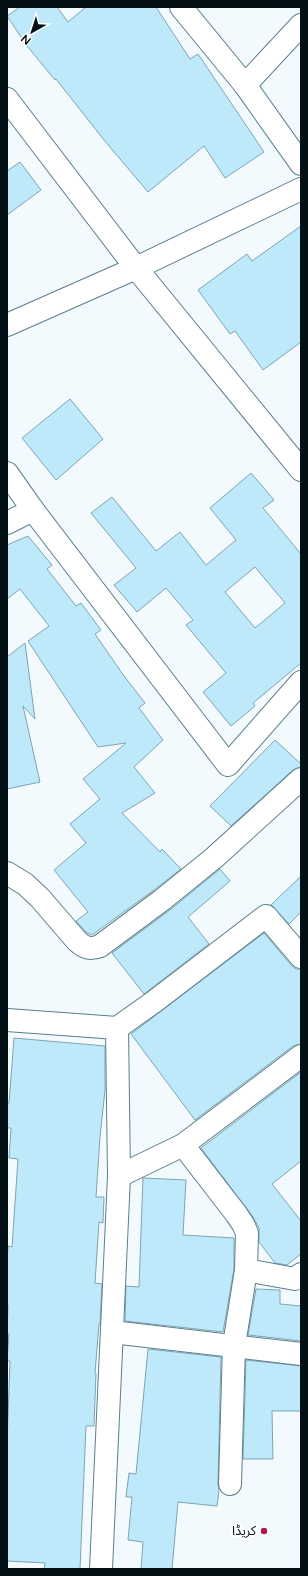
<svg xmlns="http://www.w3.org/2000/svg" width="308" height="1576" font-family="'Varela Round','Noto Sans Arabic',sans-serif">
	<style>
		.building { fill: #bde9fa; stroke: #7ea4b3; fill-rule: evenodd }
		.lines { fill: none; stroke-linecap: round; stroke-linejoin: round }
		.minor-casing { stroke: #5a7f8c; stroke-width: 24 }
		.minor { stroke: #fff; stroke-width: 22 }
		.poi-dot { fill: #ac1849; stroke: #fff; stroke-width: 1.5 }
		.labels { text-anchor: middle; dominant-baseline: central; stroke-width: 4; stroke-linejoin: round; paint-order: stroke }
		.poi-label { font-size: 13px; fill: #031015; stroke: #fff; text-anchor: end }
	</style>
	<rect width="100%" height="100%" fill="#f3fafd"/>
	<g class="building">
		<polygon points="20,7 57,7 68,22 86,7 156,7 190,59 198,54 264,152 225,178 204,146 148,192 104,140 56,79 55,80 27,46 7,16"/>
		<polygon points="20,162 41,190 7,215 7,171"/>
		<polygon points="301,226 301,342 263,370 235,331 230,334 198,290 247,254 252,261"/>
		<polygon points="70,399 103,439 56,480 22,438"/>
		<path d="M251,473L274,500L263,508L301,554V663L253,703L255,706L231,726L203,692L226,673L186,625L193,620L166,588L137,612L114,585L136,568L91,513L112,497L156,551L180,532L206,565L236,540L210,508ZM255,567L285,603L255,628L225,592Z"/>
		<polygon points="28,536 52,565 47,569 76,606 81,603 101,630 95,634 124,676 145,703 139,708 163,740 134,767 155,793 122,813 160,852 162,849 181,869 154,890 92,935 86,932 76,921 88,912 54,870 86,843 70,824 100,799 83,779 126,743 98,747 28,641 49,626 20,589 7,599 7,545"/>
		<polygon points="25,643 35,719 23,706 40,782 7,789 7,657"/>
		<polygon points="275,740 301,764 301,767 293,770 231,826 210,806"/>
		<polygon points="220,869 230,881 188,917 209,944 144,994 112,953 170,910"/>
		<polygon points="301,876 301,912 289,924 271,905"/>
		<polygon points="264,933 291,965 296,969 301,969 301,1044 293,1046 195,1120 131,1034"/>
		<polygon points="14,1038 105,1046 105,1090 100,1137 96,1197 104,1197 103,1223 99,1222 95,1283 102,1284 100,1324 99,1324 95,1373 96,1373 94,1426 86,1426 80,1569 44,1569 45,1563 7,1561 7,1443 10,1361 7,1361 9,1334 7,1334 8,1305 7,1305 7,1260 8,1246 12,1247 18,1159 9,1158 11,1128 7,1128 7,1103 9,1103"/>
		<polygon points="301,1072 301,1161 272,1184 301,1221 301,1254 287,1265 275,1263 259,1242 259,1228 253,1217 201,1148"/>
		<polygon points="143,1178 186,1180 183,1235 234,1238 234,1269 223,1332 125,1321 126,1286 139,1287"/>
		<polygon points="256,1289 280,1290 280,1304 301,1306 301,1341 248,1335"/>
		<polygon points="148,1349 221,1357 218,1484 219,1490 217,1506 178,1502 172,1569 141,1569 143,1542 128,1540 132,1497 126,1497 129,1473 136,1474"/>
		<polygon points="246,1360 301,1366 301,1411 272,1411 273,1459 243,1459"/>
	</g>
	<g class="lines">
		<defs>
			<g id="minor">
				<polyline points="181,7 245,85 301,164"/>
				<polyline points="245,85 301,25"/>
				<polyline points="7,99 136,268 301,470"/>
				<polyline points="7,325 136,268 301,189"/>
				<polyline points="7,473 33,510 7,523"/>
				<polyline points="33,510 228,765 301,682"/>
				<path d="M7,873L25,884L40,898L77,941C85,948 90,950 100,946L162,900L215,857L301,779"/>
				<polyline points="7,1020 117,1028 155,1001 266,916 301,957"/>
				<polyline points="183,1145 237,1215 243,1224 247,1233 246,1270 234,1345 230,1484"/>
				<polyline points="119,1176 183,1145 301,1056"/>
				<polyline points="246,1270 295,1279 301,1274"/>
				<polyline points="112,1332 301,1354"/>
				<polyline points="101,1569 119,1176 117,1028"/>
			</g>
		</defs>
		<use href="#minor" class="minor-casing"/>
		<use href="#minor" class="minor"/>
	</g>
	<circle class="poi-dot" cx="264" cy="1531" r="4"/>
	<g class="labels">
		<g class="poi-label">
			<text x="256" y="1531">کریڈا</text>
		</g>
	</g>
	<rect width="308" height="1576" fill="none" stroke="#031015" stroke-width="16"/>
	<g transform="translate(32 32) rotate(219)" stroke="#ffffff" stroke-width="3" paint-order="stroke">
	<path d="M0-3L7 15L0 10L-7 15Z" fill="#031015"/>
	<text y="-6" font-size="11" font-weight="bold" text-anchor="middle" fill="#031015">N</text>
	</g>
</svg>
